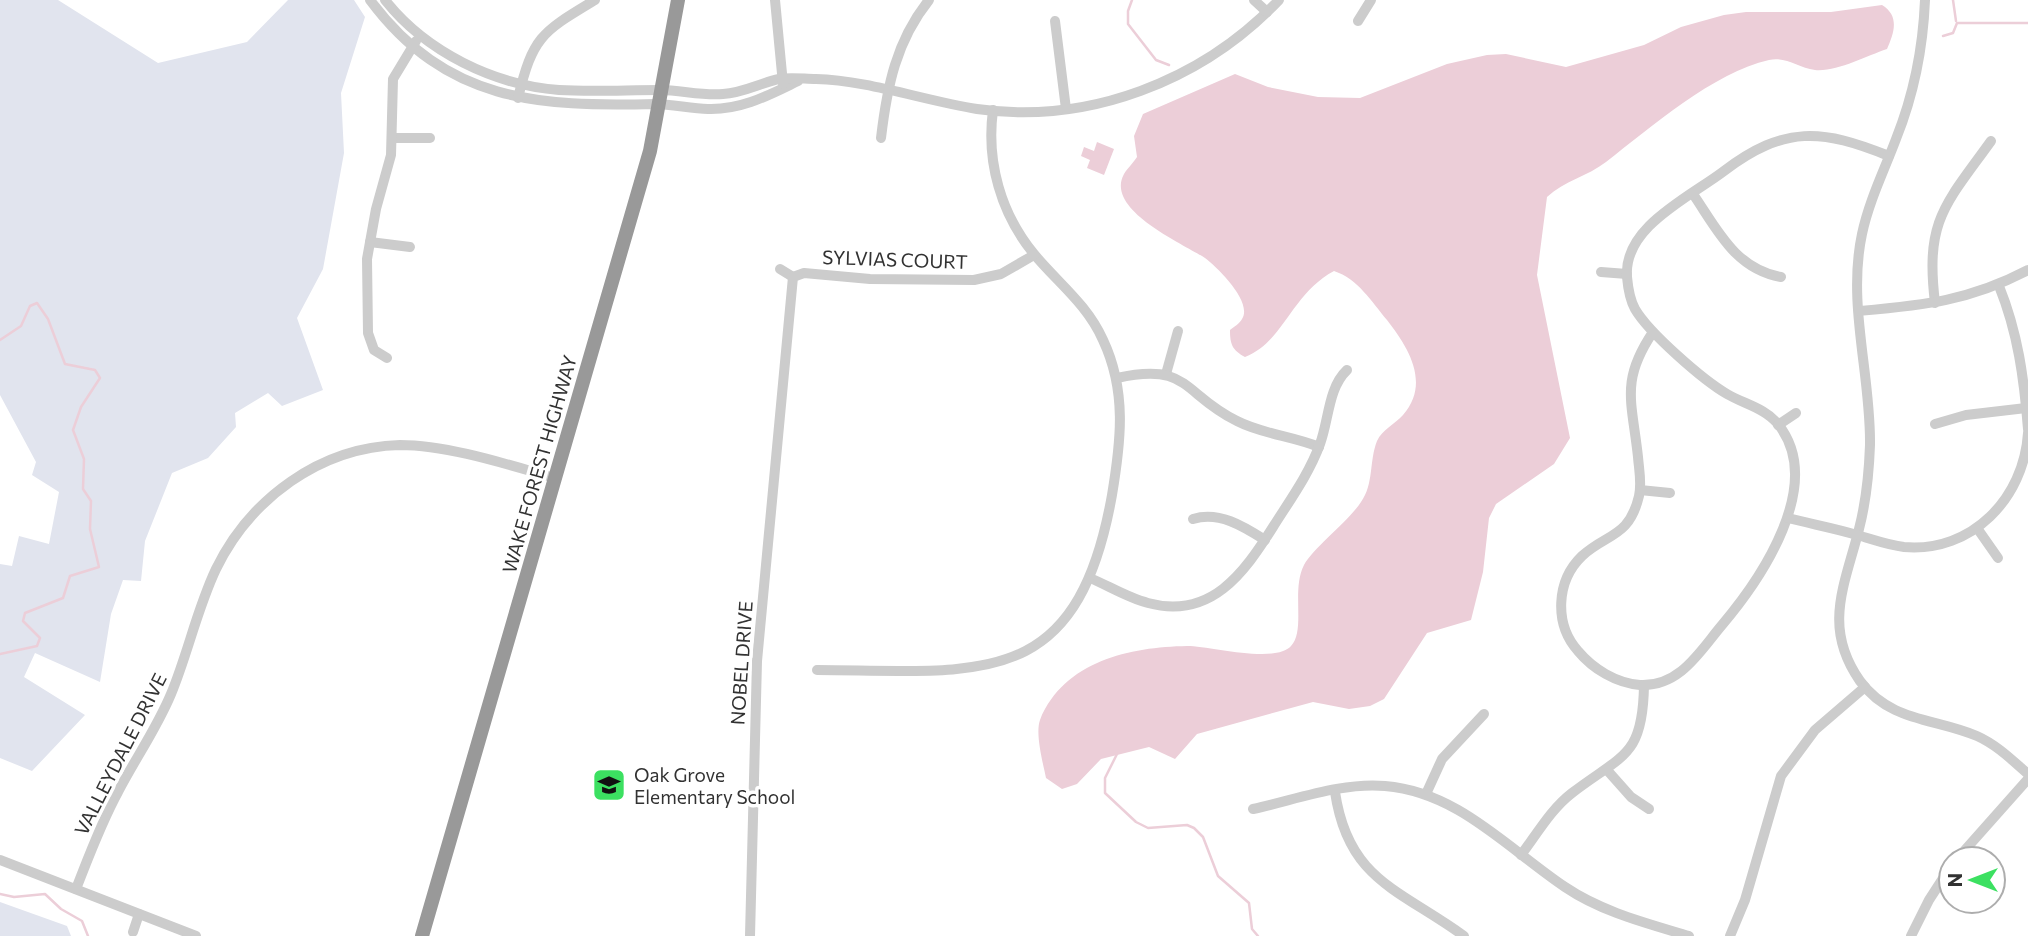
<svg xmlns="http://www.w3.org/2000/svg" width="2028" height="936" font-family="Commissioner,sans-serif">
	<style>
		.green { fill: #e1e4ee }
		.water { fill: #ecced8 }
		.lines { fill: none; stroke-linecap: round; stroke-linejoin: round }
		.stream { stroke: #ecced8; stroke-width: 2.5 }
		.minor { stroke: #ccc; stroke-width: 10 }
		.highway { stroke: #999; stroke-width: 14 }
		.labels { text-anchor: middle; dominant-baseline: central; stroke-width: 7; stroke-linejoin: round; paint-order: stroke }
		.street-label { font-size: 19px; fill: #323232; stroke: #fff }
		.poi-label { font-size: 19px; fill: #323232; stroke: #fff; text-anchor: start }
	</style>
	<rect width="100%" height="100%" fill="#fff"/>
	<g class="green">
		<polygon points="0,0 58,0 158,63 247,42 288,0 354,0 365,17 341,93 344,153 323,269 297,318 323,390 282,406 268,393 235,413 236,427 208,458 172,473 145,541 141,581 123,580 111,614 100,682 35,653 24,677 85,715 32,771 0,758 0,564 12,566 19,536 49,544 59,492 32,475 36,462 0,395"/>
		<polygon points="0,902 67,926 71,936 0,936"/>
	</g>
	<g class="water">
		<path d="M1882,5C1900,16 1894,33 1887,49C1866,56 1837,72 1815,70C1798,68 1786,56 1769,60C1714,72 1650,128 1606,162C1588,176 1564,181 1547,197L1537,275L1570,438L1554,464L1496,504L1489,518L1483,572L1471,620L1427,633L1384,699L1370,706L1349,709L1313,702L1197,734L1175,759L1149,747L1101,759L1077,784L1062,789L1046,778C1043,763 1035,734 1040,720C1064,661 1130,647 1187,646C1210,646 1275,664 1291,646C1306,630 1291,590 1304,565C1313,548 1348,522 1361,502C1374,484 1369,461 1377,441C1382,430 1395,424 1403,415C1431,383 1408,347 1387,320C1371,301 1358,279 1334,271C1291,294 1284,342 1245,357C1232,350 1230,344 1230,330C1234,327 1240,323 1242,319C1253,302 1218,268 1205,258C1184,244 1104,210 1124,174C1127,169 1133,163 1137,157L1134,136L1143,114L1235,74L1268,87L1318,97L1360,98L1447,64L1487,55L1506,54L1566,67L1644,45L1681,27L1724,15L1746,12H1831Z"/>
		<polygon points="1097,142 1114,149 1104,175 1087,168 1090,160 1081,156 1084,147 1094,151"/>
	</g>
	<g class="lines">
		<g class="stream">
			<polyline points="1132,0 1128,11 1128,24 1156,60 1169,65"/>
			<polyline points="1953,0 1956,21"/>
			<polyline points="1943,36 1953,33 1957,23 2028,23"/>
			<polyline points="0,340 21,326 30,306 37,303 48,319 65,364 95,370 100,378 81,407 73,430 84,459 83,489 91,501 90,529 99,567 70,576 63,598 25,613 23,621 40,638 37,646 0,654"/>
			<polyline points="1117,754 1105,778 1105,793 1136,822 1148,828 1187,825 1194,828 1203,837 1218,876 1249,903 1252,929 1258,936"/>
			<polyline points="0,894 14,897 45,894 61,909 82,921 88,936"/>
		</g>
		<g class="minor">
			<path d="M370,0C446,102 538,107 655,104C673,104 691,109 708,109C742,110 769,95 798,81"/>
			<path d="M385,0C426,52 494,85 559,90C592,92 626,90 660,90C681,90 702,96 723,94C743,93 760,83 779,79C790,77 805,79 816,79C866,80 926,101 977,109C1088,125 1202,81 1279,0"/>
			<polyline points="775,0 783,84"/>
			<polyline points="1254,0 1267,12"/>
			<path d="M1925,0C1923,49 1914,94 1896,139C1884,171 1869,201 1862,234C1847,304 1871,375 1870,445C1869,473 1866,502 1859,529C1845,585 1822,627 1860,681C1890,722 1935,718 1977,736C1997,745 2012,760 2028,774"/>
			<polyline points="1055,21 1066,109"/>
			<polyline points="1358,21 1371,0"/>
			<path d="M518,98C533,36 542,32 595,0"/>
			<polyline points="392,138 430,138"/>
			<path d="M881,138C887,87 896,41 929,0"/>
			<path d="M1693,194C1717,229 1735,269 1781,277"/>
			<polyline points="370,242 410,247"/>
			<polyline points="780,269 793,277"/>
			<polyline points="1601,272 1627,274"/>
			<path d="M1999,286C2018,333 2024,378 2028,429"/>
			<path d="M1935,303C1925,220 1945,205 1991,141"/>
			<path d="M1859,311C1924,305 1969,301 2028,270"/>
			<path d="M1653,332C1620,381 1632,401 1638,457C1639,470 1642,483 1639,496C1629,538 1607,533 1582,556C1556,581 1554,624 1578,651C1593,669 1616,683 1640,685C1680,687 1700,651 1722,625C1761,579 1826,484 1778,424C1765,408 1744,404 1727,394C1703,380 1649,333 1635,309C1630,300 1628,288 1627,277C1623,227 1690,197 1724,171C1785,125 1822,129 1889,156"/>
			<polyline points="387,358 374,350 368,333 367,259 376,209 391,155 393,79 416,41"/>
			<polyline points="1166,374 1178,331"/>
			<path d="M1117,378C1190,362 1182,394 1237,421C1262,434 1292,436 1319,447"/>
			<polyline points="1935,424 1966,415 2026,408"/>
			<polyline points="1778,425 1796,413"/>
			<polyline points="1640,490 1670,493"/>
			<path d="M1788,518C1811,524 1834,528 1857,535C1872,539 1887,545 1904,547C1972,553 2024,498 2028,433"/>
			<path d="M1193,519C1219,511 1243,526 1265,540"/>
			<polyline points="1977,528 1998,558"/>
			<path d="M1090,578C1109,586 1128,598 1148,603C1211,620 1244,573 1273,527C1290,500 1309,474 1320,444C1329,420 1328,388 1347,370"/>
			<path d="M817,670C981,671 1077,692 1112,495C1121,441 1127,391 1103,340C1087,304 1058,283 1034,254C1001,214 986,162 993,110"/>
			<polyline points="1607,770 1631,797 1649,809"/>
			<path d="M1335,792C1348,880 1399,889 1464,936"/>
			<polyline points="1426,794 1442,759 1484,714"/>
			<path d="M1253,809C1295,800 1342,782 1385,786C1458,792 1507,848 1565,887C1602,912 1646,923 1689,936"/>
			<path d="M1521,855C1537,834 1551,809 1572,793C1623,754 1643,757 1644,685"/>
			<polyline points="1957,859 2028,779"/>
			<polyline points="0,860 196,936"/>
			<path d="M76,889C89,856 101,823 118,792C135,759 157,728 171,694C188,653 197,609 216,569C250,499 320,447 400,445C448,445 509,465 555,478"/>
			<polyline points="133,932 139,914"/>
			<polyline points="750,936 757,661 793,277 804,273 870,279 974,280 1001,274 1034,255"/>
			<polyline points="1730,936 1745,900 1781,776 1815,730 1865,687"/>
			<polyline points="1911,936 1929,900 1951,866"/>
		</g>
		<polyline class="highway" points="422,936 650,151 678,0"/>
	</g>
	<defs>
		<symbol id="school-square" viewBox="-11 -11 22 22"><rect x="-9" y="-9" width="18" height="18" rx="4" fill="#3ce061" stroke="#fff"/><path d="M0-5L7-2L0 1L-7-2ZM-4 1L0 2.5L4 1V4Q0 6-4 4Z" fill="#111"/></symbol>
	</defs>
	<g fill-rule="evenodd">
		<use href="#school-square" x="590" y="766" width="38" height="38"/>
	</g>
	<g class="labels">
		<g class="street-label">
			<text transform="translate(895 259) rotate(2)">SYLVIAS COURT</text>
			<text transform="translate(539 464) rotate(-74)">WAKE FOREST HIGHWAY</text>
			<text transform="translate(741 663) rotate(-86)">NOBEL DRIVE</text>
			<text transform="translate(120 754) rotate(-63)">VALLEYDALE DRIVE</text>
		</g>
		<g class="poi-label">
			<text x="634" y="774">Oak Grove<tspan x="634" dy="22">Elementary School</tspan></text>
		</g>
	</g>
	<g transform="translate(1972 880) rotate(270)"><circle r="33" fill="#ffffff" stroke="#adadad" stroke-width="2"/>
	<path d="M0-5L12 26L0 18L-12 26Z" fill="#3ce061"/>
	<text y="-10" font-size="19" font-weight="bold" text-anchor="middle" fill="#323232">N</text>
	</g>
</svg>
